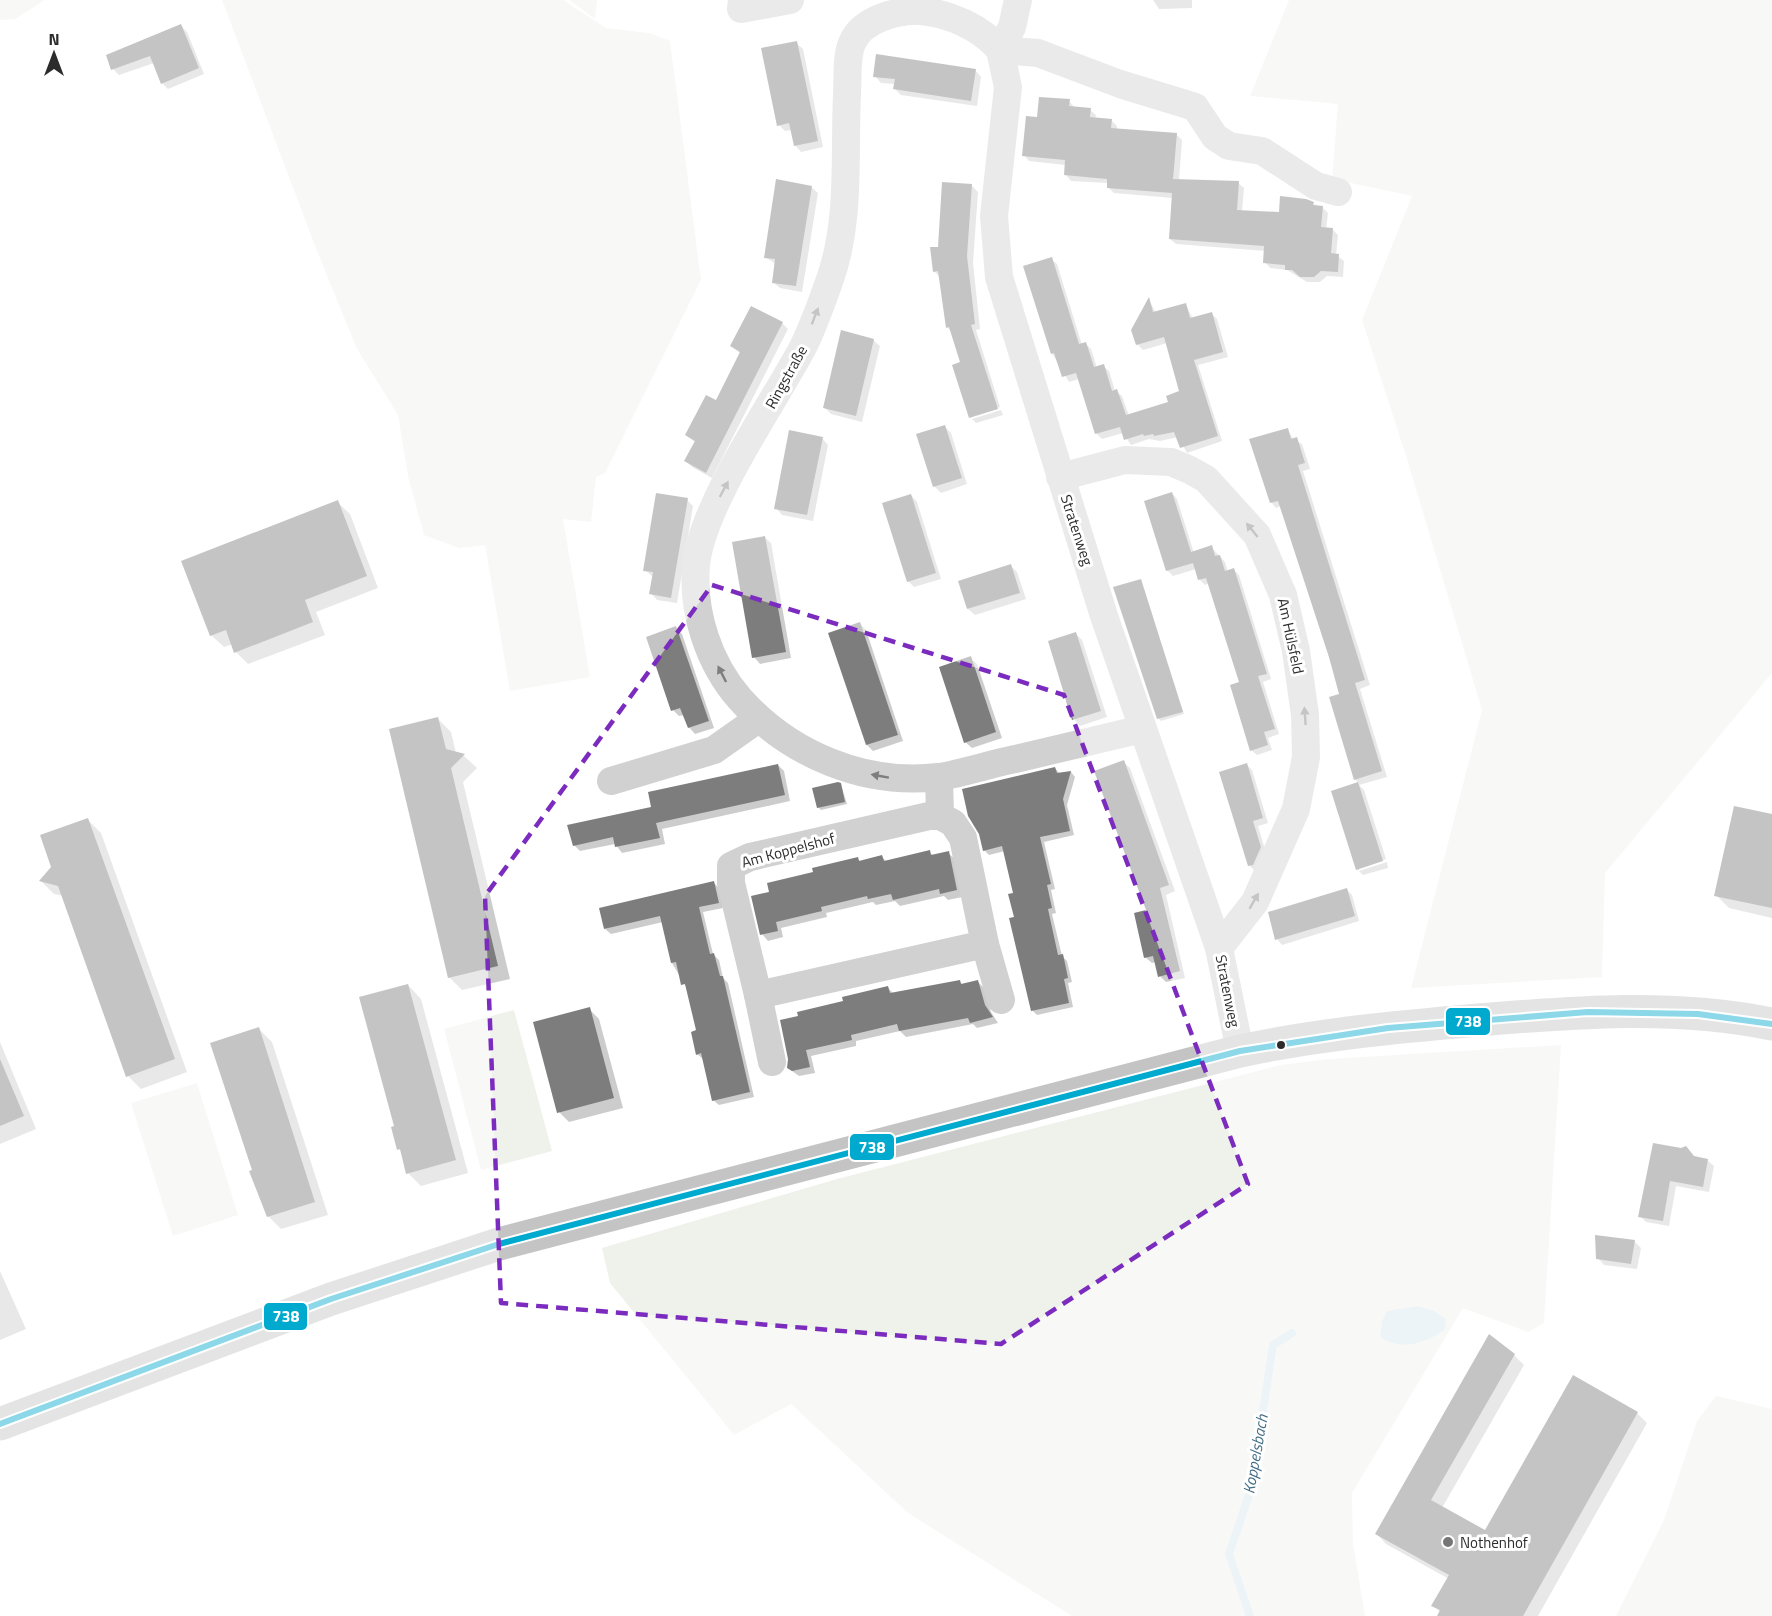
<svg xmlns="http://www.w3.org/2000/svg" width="1772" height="1616" font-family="'Titillium Web',sans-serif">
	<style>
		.green { fill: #eff2eb }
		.water { fill: #d8e6ee }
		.shadow { fill: #0003 }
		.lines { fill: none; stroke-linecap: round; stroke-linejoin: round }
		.stream { stroke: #d8e6ee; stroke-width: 8 }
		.building { fill: #7d7d7d }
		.minor { stroke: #d1d1d1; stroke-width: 28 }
		.primary { stroke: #c4c4c4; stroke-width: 33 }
		.bus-1-casing { stroke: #fff; stroke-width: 10 }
		.bus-1 { stroke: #00a9ce; stroke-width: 6 }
		.oneway { fill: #7e7e7e }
		.marked { fill: none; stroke: #7b2cbf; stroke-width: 4.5; stroke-dasharray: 12 8; stroke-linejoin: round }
		.bus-dot { fill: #2c2c2c; stroke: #fff; stroke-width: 2 }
		.poi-dot { fill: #767676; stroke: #fff; stroke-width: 2 }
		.labels { text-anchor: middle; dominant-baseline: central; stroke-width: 6; stroke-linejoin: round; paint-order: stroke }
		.street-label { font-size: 15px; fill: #2c2c2c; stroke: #fff }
		.poi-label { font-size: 15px; fill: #2c2c2c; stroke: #fff; text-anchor: start }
		.water-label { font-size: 16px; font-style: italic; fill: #436d85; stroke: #fff }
		.line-badge { stroke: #fff; stroke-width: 2 }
		.badge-label { font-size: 16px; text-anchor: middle; font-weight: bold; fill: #fff }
	</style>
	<rect width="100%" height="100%" fill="#fff"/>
	<g class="green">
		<polygon points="0,0 45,0 15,19 0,20"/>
		<polygon points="222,0 563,0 606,28 649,33 670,41 701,280 605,473 596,477 591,522 563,519 590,677 510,691 485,545 459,548 424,535 408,476 398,415 357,349 317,251"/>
		<polygon points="570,0 597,0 595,19 572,2"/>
		<polygon points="1289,0 1772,0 1772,673 1605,873 1602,977 1411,988 1482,710 1407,459 1362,320 1412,196 1332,179 1338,104 1250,96"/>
		<polygon points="514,1010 552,1151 481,1170 444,1029"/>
		<polygon points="1561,1045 1544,1323 1528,1332 1463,1308 1352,1493 1353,1543 1365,1616 1072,1616 908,1513 791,1404 734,1435 610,1283 602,1248 837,1179 1281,1065 1329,1059"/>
		<polygon points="197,1083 238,1215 173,1236 131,1103"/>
		<polygon points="1716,1396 1772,1409 1772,1616 1616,1616 1664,1520 1697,1421"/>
	</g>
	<path class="water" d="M1418,1306L1434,1311L1446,1319L1445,1329C1427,1344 1400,1351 1380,1337L1382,1321L1387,1311Z"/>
	<g class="shadow">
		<polygon points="1153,0 1192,0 1192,8 1159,9"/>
		<polygon points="181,26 187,32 204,74 168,89 162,83 154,63 119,75 113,69"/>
		<polygon points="796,43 803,49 823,147 801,152 795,145 792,130 785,131 779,125"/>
		<polygon points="975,70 981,77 977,106 901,95 895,89 895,84 881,83 875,76"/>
		<polygon points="1069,101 1075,108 1090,110 1096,115 1095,119 1111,120 1117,126 1117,130 1176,134 1182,140 1179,180 1238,183 1244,188 1242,211 1281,214 1313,204 1322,207 1328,213 1326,229 1332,229 1338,235 1336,255 1344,261 1343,277 1327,276 1320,282 1307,282 1287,270 1270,268 1265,262 1266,251 1176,244 1170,239 1173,198 1114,193 1108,187 1108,183 1071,181 1066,175 1066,165 1029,161 1024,155 1038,118"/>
		<polygon points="972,186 978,192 973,263 980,329 976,330 1000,407 972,416 972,419 962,363 952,332 947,327 941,278 934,271 939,248"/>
		<polygon points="811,187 818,193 802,292 780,288 773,282 776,264 765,257"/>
		<polygon points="1051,259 1057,264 1082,345 1086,344 1091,349 1097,368 1103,366 1109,371 1115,391 1122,396 1129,416 1170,403 1181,392 1167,343 1143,350 1137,344 1149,300 1156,313 1186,305 1193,319 1212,314 1217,319 1228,357 1198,365 1222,441 1187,453 1178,437 1160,441 1149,439 1131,445 1123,433 1102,439 1096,433 1079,379 1069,382 1052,353"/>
		<polygon points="782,323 788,329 712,478 692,467 686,461 696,443 686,435 716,402 741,354 732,346"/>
		<polygon points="873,340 880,346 862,422 831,414 825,408"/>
		<polygon points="1001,410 1003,415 976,423 972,419"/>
		<polygon points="945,427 951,433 967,484 941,493 934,486"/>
		<polygon points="1287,429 1294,440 1302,444 1310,469 1303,471 1370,685 1360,689 1387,777 1359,785 1364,790 1386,859 1359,867 1359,871 1387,862 1388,868 1363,875 1357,869 1333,792 1359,784 1355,779 1341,695 1281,506 1276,508 1271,502"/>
		<polygon points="822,438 828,445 813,521 782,515 776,508"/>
		<polygon points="1172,493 1177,499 1194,553 1211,547 1225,562 1228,572 1234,570 1239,575 1271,679 1263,682 1279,734 1268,738 1272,750 1257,755 1251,750 1240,683 1209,583 1205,585 1199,579 1196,569 1173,576 1167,570"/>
		<polygon points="911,495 917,502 941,579 914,587 908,581"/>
		<polygon points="687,500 693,506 677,603 657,600 651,593 653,577 645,570"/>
		<polygon points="337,502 350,514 378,588 316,612 325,635 248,664 236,652 233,644 224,647 211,635"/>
		<polygon points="764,537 771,543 791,658 760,664 754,657"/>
		<polygon points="1011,566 1017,572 1026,599 975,615 968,609"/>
		<polygon points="1141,581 1184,714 1161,721 1158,718"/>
		<polygon points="860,624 866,630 903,741 873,751 867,745"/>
		<polygon points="676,628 682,634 714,728 695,734 689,727 684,715 679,716 673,710"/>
		<polygon points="1076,634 1082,640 1107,717 1080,726 1074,719"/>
		<polygon points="970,658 977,664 1002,738 972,748 965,742"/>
		<polygon points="438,719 451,732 456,753 464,756 477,768 463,782 510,979 462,990 449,977"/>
		<polygon points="1123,762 1130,768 1175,891 1166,895 1185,978 1166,982 1160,976 1156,962 1152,963 1145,957 1148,911"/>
		<polygon points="778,765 784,771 790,801 662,829 665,844 622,853 615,844 580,851 574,845 653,808"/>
		<polygon points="1247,765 1252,770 1268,823 1258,826 1266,853 1255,871 1249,865"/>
		<polygon points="1055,768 1060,774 1071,772 1075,777 1067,805 1074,835 1044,842 1055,889 1051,890 1056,913 1052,914 1062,956 1067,961 1072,982 1068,983 1073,1007 1037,1015 1032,1010 1016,918 1015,894 1005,851 989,855 984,850"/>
		<polygon points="841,785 847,804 821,810 818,807"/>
		<polygon points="1772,816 1772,918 1729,908 1716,895"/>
		<polygon points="88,820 101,833 187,1072 141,1089 128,1076 64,896 54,894 41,881"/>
		<polygon points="929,852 934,856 948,853 955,859 962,897 948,900 944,896 900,906 895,901 876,905 873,902 826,913 827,917 781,928 783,937 768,941 762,934 771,893 815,873 858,859 861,862 882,857 887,862"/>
		<polygon points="714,883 719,888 723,908 703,912 713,954 719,960 723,978 728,983 754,1097 719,1105 713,1100 703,1059 697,1054 698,1031 688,990 672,963 663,922 611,934 605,929"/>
		<polygon points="1347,890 1352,895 1359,921 1282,945 1277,939 1269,914"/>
		<polygon points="959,981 963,985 978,982 984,988 991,1012 998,1023 977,1028 973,1024 906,1037 900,1031 856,1041 856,1046 811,1056 815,1073 799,1076 788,1068 845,1002 888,988 894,994"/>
		<polygon points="408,985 421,999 468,1173 421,1186 408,1173 402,1153 399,1149 396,1127"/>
		<polygon points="589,1009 599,1019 623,1108 569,1122 559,1112"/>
		<polygon points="259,1029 272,1042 328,1215 281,1229 268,1216"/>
		<polygon points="0,1042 36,1129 0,1144"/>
		<polygon points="1686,1147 1695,1158 1707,1160 1714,1166 1709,1192 1676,1186 1669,1226 1646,1222 1640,1216 1681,1149"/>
		<polygon points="1635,1242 1641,1248 1637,1269 1604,1265 1598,1258"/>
		<polygon points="0,1271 26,1329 0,1340"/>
		<polygon points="1514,1355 1524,1365 1442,1508 1485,1532 1637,1413 1647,1423 1538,1616 1439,1616 1441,1613 1433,1605 1449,1579 1386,1544 1377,1534"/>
	</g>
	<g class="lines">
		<polyline class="stream" points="1250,1616 1229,1554 1251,1489 1273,1345 1292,1333"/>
	</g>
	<g class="building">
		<polygon points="181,24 199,68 161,84 150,56 111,70 106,55"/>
		<polygon points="797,41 818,141 794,146 789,123 777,126 761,48"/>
		<polygon points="876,54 976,69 971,101 893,89 895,79 873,77"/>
		<polygon points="1039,97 1070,99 1069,106 1091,108 1090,117 1112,119 1111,128 1177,133 1173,179 1239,181 1237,210 1279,212 1280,196 1306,199 1314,202 1313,205 1323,206 1321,227 1333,228 1331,253 1339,254 1338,272 1321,271 1314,277 1300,277 1292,270 1285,270 1285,265 1263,263 1264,246 1169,239 1172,193 1107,188 1107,179 1064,175 1065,160 1022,156 1026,116 1037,117"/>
		<polygon points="776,179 812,186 796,286 772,283 775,259 764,258"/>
		<polygon points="942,182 972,184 967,256 975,324 971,325 998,409 969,418 952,365 960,362 949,327 946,328 938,271 933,272 930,247 938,247"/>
		<polygon points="1052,257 1079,344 1086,342 1094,367 1104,364 1112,391 1117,389 1126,415 1168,402 1166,396 1179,391 1164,337 1136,345 1131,330 1149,297 1153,312 1186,303 1190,318 1212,312 1223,352 1194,360 1218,436 1180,448 1174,432 1154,436 1153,434 1144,436 1143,434 1124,440 1120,427 1095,434 1076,373 1062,377 1054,353 1051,354 1023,266"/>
		<polygon points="751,306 783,322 706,473 684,461 695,441 685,435 706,395 716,400 740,352 730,346"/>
		<polygon points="841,330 874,339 856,416 823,408"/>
		<polygon points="945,425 962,478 933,487 916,434"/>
		<polygon points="1288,428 1291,439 1297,437 1305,463 1298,465 1365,680 1355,683 1382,771 1354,780 1329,697 1339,694 1329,657 1278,501 1270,503 1249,439"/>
		<polygon points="789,430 823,437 807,515 774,509"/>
		<polygon points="1172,492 1191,552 1212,545 1215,556 1220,555 1225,571 1234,568 1267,674 1258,676 1275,729 1264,732 1268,745 1250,751 1230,685 1239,682 1206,578 1198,580 1193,563 1166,571 1144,501"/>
		<polygon points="656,493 688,498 671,598 649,594 653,572 643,571"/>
		<polygon points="911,494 936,573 907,582 882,503"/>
		<polygon points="338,500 367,576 305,600 313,622 234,653 226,630 210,636 181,561"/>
		<polygon points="765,536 786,652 752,658 732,542"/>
		<polygon points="1011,564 1020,593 967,609 958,581"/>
		<polygon points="1141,579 1183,712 1157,719 1113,587"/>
		<polygon points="860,622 898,735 866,745 828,633"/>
		<polygon points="676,626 709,721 688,728 680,708 671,711 646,637"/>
		<polygon points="1076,632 1101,711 1072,720 1048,641"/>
		<polygon points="971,656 996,732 964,743 939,667"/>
		<polygon points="438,717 446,749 465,754 451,768 498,966 448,978 389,729"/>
		<polygon points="1124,760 1169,885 1160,888 1180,971 1158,977 1153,956 1144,958 1134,913 1146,910 1094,771"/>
		<polygon points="1247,763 1263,818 1253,821 1261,847 1253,865 1248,866 1219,772"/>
		<polygon points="778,764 785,795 656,823 660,838 615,847 613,837 573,846 567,825 651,807 648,792"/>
		<polygon points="1055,767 1057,773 1071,771 1063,799 1070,831 1040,837 1051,884 1047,885 1052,908 1048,909 1058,955 1063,954 1068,978 1064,979 1069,1003 1031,1011 1009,918 1014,917 1008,894 1013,893 1002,846 983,851 979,834 968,816 962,789"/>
		<polygon points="838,782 841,783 845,802 817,808 812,788"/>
		<polygon points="1358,782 1383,861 1356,870 1331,791"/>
		<polygon points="1734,806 1772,814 1772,908 1714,896"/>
		<polygon points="88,818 175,1059 126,1077 58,886 39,881 51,867 40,835"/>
		<polygon points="930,850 931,855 949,851 957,890 940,894 939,889 893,900 891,894 868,899 867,896 821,907 822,911 776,922 778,931 760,935 751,896 769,892 767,883 813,872 812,868 858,857 859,861 882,855 884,861"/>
		<polygon points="714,881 719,903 699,907 710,954 714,953 720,976 723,976 750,1092 712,1101 701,1053 696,1055 691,1032 696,1030 685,984 681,985 676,962 671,963 660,916 604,929 599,908"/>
		<polygon points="1347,888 1355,916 1275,940 1268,912"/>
		<polygon points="960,980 961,984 978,980 985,1005 993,1017 970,1023 968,1018 899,1031 897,1024 851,1035 852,1040 806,1050 810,1067 792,1071 787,1068 788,1059 780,1020 798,1016 797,1012 843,1001 842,997 888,986 890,993"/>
		<polygon points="408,984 456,1160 406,1174 400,1149 397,1150 391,1127 394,1126 359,997"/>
		<polygon points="590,1007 614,1098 557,1113 533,1022"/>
		<polygon points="259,1027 315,1202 267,1217 249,1171 252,1170 210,1043"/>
		<polygon points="0,1059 24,1116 0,1126"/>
		<polygon points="1653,1143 1681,1148 1686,1146 1694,1156 1708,1159 1703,1187 1670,1181 1663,1221 1638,1217"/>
		<polygon points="1595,1235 1635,1240 1631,1264 1596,1259"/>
		<polygon points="1489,1334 1515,1354 1431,1500 1485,1530 1573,1375 1638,1412 1523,1616 1437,1616 1440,1610 1431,1606 1449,1575 1375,1534"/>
	</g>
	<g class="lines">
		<g class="minor">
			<polyline points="742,0 741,9 790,0"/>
			<polyline points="1018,0 1012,27 1000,50 1008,87 994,216 999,277 1104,616 1219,948 1240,1051"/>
			<polyline points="1060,477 1125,460 1171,462 1190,470 1206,479 1257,535 1283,595 1296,651 1305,715 1306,757 1296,809 1255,902 1219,948"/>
			<path d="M1142,729C1100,739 1058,749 1015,759C990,764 964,773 939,777C864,786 789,754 740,699C709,664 692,613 696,565C702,505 772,405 802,349C813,328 821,304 829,282C851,222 844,158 847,95C848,79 846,57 852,43C862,19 897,10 920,11C949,13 982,28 1000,50L1038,53L1120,84L1195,107L1215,137L1229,146L1262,151L1316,186L1338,192"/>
			<polyline points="939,777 940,816 953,823 963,838 985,944 758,995 731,883 731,866 750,857 929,816 940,816"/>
			<polyline points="611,781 714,750 758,719"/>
			<polyline points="985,944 1001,1000"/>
			<polyline points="758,995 772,1062"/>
		</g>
		<path class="primary" d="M0,1424L331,1299L499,1244L1240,1051C1319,1034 1398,1027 1478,1020C1576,1012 1674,1004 1772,1024"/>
		<defs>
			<polyline id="bus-1" points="0,1424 331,1299 499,1244 1240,1051 1388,1028 1588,1012 1698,1014 1772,1024"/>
		</defs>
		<use href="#bus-1" class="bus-1-casing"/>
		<use href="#bus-1" class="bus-1"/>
	</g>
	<defs><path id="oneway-solid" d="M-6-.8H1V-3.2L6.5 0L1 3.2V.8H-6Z" transform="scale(1.5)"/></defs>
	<g class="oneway">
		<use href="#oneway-solid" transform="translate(815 316) rotate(-69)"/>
		<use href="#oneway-solid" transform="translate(724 489) rotate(-62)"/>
		<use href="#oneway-solid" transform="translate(1252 530) rotate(-129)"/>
		<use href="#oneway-solid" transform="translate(722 674) rotate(-117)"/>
		<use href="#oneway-solid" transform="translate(1305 716) rotate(-94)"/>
		<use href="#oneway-solid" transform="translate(880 776) rotate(-170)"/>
		<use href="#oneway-solid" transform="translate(1254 901) rotate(-60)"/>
	</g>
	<path d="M0 0H1772V1616H0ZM712,585L1064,695L1248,1184L1001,1344L501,1303L485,896Z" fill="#fff" fill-opacity=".55" fill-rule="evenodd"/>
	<path class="marked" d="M712,585L1064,695L1248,1184L1001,1344L501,1303L485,896Z"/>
	<circle class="bus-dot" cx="1281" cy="1045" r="5"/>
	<circle class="poi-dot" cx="1448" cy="1542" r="6"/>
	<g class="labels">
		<g class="street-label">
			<text transform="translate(786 377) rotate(-61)">Ringstraße</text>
			<text transform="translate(1077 530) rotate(72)">Stratenweg</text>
			<text transform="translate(1291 636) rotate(78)">Am Hülsfeld</text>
			<text transform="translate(788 850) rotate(-15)">Am Koppelshof</text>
			<text transform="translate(1228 991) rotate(79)">Stratenweg</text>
		</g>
		<g class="poi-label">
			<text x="1460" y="1542">Nothenhof</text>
		</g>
		<g class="water-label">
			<text transform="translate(1255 1454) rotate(-80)">Koppelsbach</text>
		</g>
	</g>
	<g class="line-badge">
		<rect x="1445" y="1007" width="46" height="29" rx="6" fill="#00a9ce"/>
		<rect x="849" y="1133" width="46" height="28" rx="6" fill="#00a9ce"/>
		<rect x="263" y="1302" width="45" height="29" rx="6" fill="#00a9ce"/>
	</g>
	<g class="badge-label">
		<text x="1468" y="1027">738</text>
		<text x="872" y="1153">738</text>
		<text x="286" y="1322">738</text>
	</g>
	<g transform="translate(54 54)" stroke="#ffffff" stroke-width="4.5" paint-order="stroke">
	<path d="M0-4.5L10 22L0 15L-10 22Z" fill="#2c2c2c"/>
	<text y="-9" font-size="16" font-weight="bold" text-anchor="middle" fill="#2c2c2c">N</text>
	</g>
</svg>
